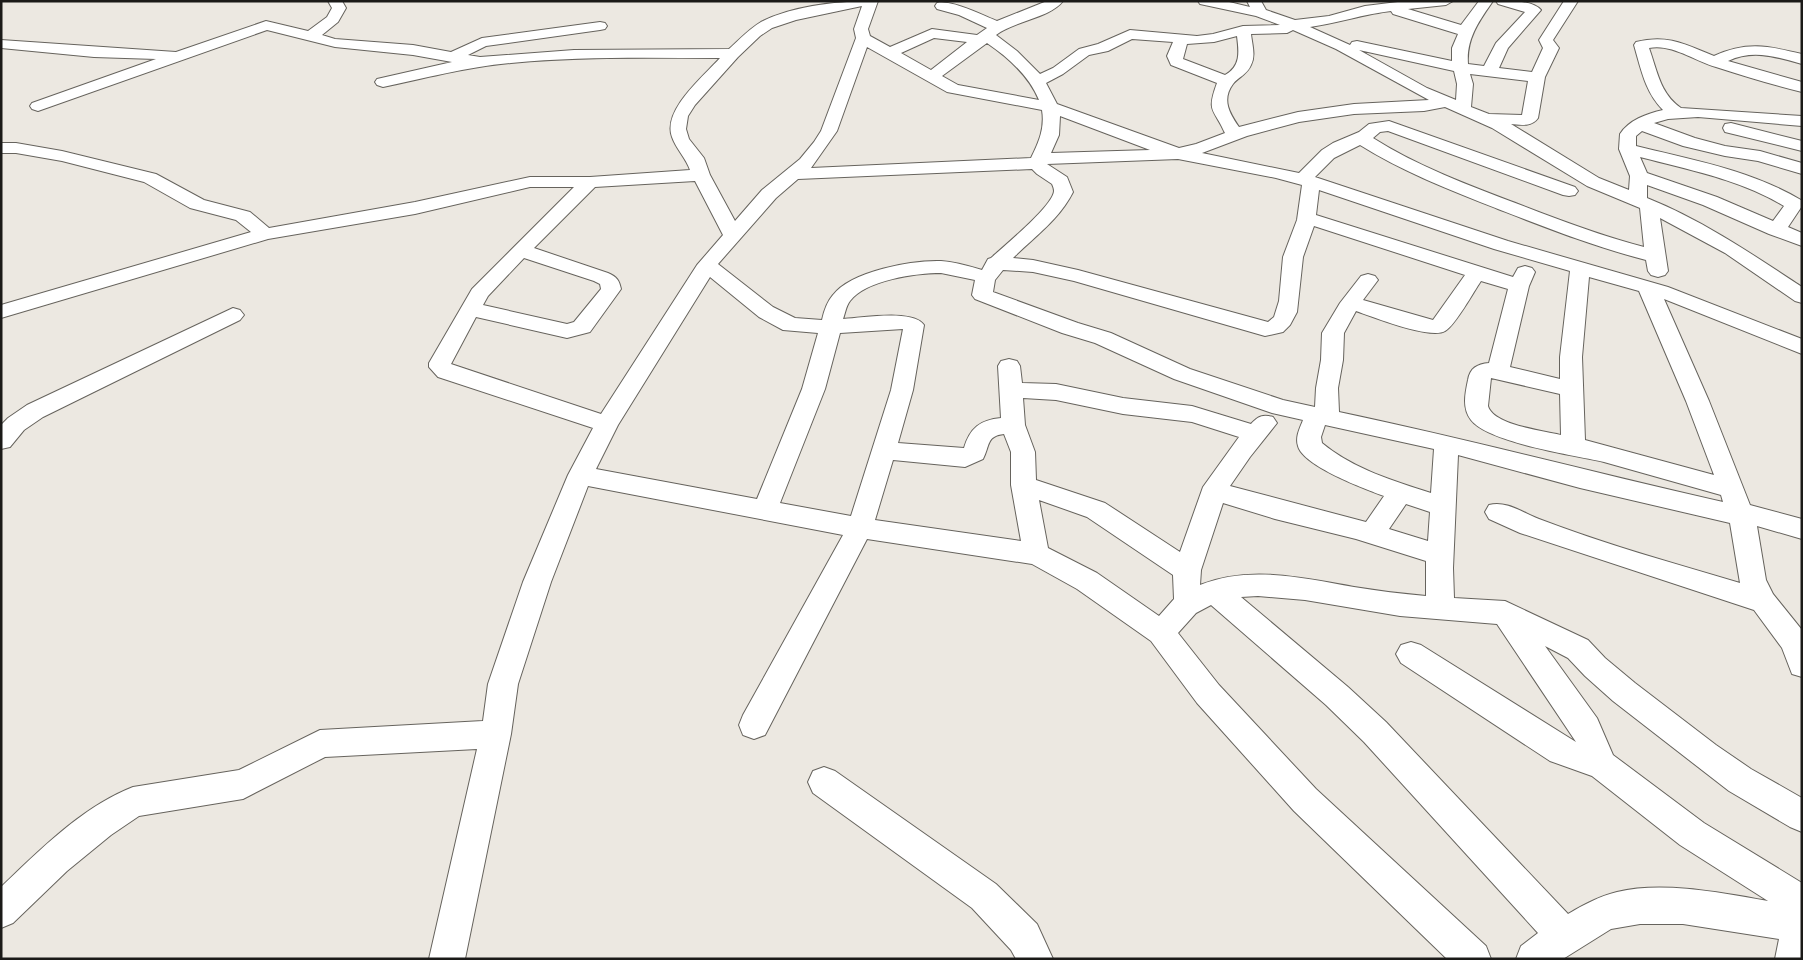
<svg xmlns="http://www.w3.org/2000/svg" width="1803" height="960" font-family="'Golos Text',sans-serif">
	<style>
		.lines { fill: none; stroke-linecap: round; stroke-linejoin: round }
		.minor-casing { stroke: #66635d; stroke-width: 2 }
		.minor { fill: #fff; fill-rule: evenodd }
	</style>
	<rect width="100%" height="100%" fill="#ece8e1"/>
	<g class="lines">
		<defs>
			<g id="minor">
				<path d="M328,1H342L346,8L338,22L322,35L335,39L413,45L451,52L482,38L600,22L605,23L607,26L605,29L600,30L486,46L468,55L480,57L574,50L729,49C739,40 749,29 761,22C794,5 842,1 878,1L868,29L870,36L890,47L932,29L977,35L987,28L959,15L937,9L935,6L937,3C953,0 982,15 997,21L1047,1H1063C1050,18 1014,21 996,35L1017,51L1040,74L1053,68L1079,49L1098,44L1130,30L1197,36L1213,34L1243,26L1280,25L1256,16L1200,4L1198,1H1225L1250,7L1247,1H1261L1266,10L1295,20L1329,16L1365,6L1406,1H1453L1446,5L1408,9L1461,25L1479,1H1493C1479,21 1466,39 1468,64L1484,66L1496,43L1525,12L1498,4L1496,1C1509,1 1532,0 1541,10L1508,48L1499,68L1532,72L1543,48L1539,40L1564,1H1578L1553,40L1559,48L1545,77L1538,118C1532,127 1520,125 1511,124L1599,178L1629,190L1630,176L1619,149L1620,134C1629,120 1646,114 1663,110C1645,92 1641,69 1634,45L1636,42C1667,34 1685,44 1714,56C1747,41 1768,46 1802,54V64C1777,57 1753,49 1728,61L1802,82V92C1773,85 1744,76 1716,67C1695,61 1671,43 1649,48C1657,70 1660,94 1681,108L1802,116V126L1698,117L1668,119L1654,123L1695,138L1725,146L1760,151L1802,163V174L1758,161L1725,156L1683,146L1642,131L1636,136V146C1693,160 1750,170 1801,200L1802,206L1788,227L1802,233V246L1769,234L1703,205L1647,185V198C1702,220 1752,254 1802,287V303L1795,301L1725,253L1660,218L1668,271L1665,275L1658,277L1651,275L1648,271L1646,260C1595,247 1547,228 1498,209C1450,190 1403,172 1360,145L1334,158L1315,177L1508,241L1668,287L1802,339V354L1664,299L1709,401L1750,505L1802,519V539L1757,526L1766,580L1773,594L1802,630V677L1792,674L1782,648L1754,610L1520,533L1489,519L1485,512L1489,505C1506,500 1523,513 1539,519C1604,544 1673,563 1740,583L1730,523L1580,488L1458,455L1453,568L1454,598L1505,601L1588,640L1605,658L1635,683L1716,745L1751,769L1802,798V832L1790,827L1729,791L1613,701L1585,676L1568,658L1545,646L1597,718L1613,755L1704,823L1802,883V959H1775L1779,939L1683,924H1640L1611,929L1563,959H1516L1521,946L1538,933L1364,742L1326,705L1211,605L1196,613L1178,633L1219,685L1316,789L1486,946L1491,959H1447L1294,811L1197,703L1151,641L1077,589L1032,564L867,539L765,735L754,739L743,735L739,725L743,715L843,535L588,486L551,582L518,684L511,734L465,959H429L477,749L325,757L243,799L139,816L111,835L67,871L13,923L1,928V887C40,850 82,807 133,787L239,770L320,730L483,721L488,684L523,582L568,475L593,428L438,377L429,367V363L472,289L574,187H530L415,214L268,239L1,318V305L251,232L236,220L190,208L144,182L62,161L16,153H1V143H16L62,151L156,174L204,200L250,212L269,228L415,202L530,177H590L690,170C686,158 676,149 672,137C662,110 704,76 720,58C651,58 580,56 511,63C467,67 426,78 383,87L377,85L375,82L377,79L452,62L413,55L335,47L267,30L38,111L32,109L30,106L32,103L156,59L94,57L1,48V40L176,52L266,21L308,31L327,17L332,8ZM862,6L854,29L856,38L821,131L814,142L800,159L762,190L735,221L710,175L704,158L689,139L686,129L688,116L695,105L738,57L760,36L772,28L796,20ZM1391,11L1393,14L1458,34L1452,48V61L1357,41L1352,42L1350,45L1310,27C1338,23 1364,14 1391,11ZM1293,30L1336,49L1429,100L1354,104L1298,112L1239,127C1230,114 1221,100 1233,84C1238,77 1247,75 1251,65C1256,56 1252,44 1251,34L1287,33ZM1237,36C1239,52 1241,66 1225,75L1183,59L1187,44L1214,42ZM934,38L967,42L931,70L901,53ZM1132,39L1173,42L1167,56L1171,65L1217,83C1206,113 1214,108 1225,133L1196,144L1179,148L1057,104L1046,83L1063,74L1089,55L1108,51ZM987,43C1009,58 1029,76 1039,100L958,85L942,76ZM867,47L947,92L1042,110C1045,128 1039,142 1031,158L811,168L837,131ZM1359,50L1454,71L1457,84L1456,100L1427,88ZM1470,74L1528,81L1522,115L1489,114L1471,107L1473,84ZM1445,107L1492,128L1587,186L1640,208L1644,247C1601,236 1559,220 1518,204C1468,185 1419,167 1373,138L1380,132L1388,131L1563,195L1569,196L1575,195L1578,191L1575,187L1389,121L1369,124L1359,132L1333,143L1322,150L1299,173L1202,153L1247,136L1299,122L1354,114L1424,111ZM1060,116L1150,150L1051,153L1059,135ZM1640,157C1689,170 1739,179 1784,206L1773,221L1717,197L1647,173ZM1178,159L1276,178L1302,185L1297,220L1283,257L1279,301L1274,317L1268,322L1078,270L1033,260L1013,258C1034,237 1059,220 1073,192L1067,177L1047,164ZM1032,169L1037,174L1052,184C1053,186 1054,189 1054,191C1053,206 1004,246 991,258L988,259L982,270C969,266 955,262 941,261C912,260 851,271 833,295C827,302 824,311 822,320L795,318L773,307L718,264L776,198L798,179ZM695,181L723,235L697,265L601,414L451,364L476,317L567,338L590,332L621,289C619,280 617,277 608,273L534,248L595,187ZM1319,190L1494,249L1570,271L1560,357V379L1510,367L1529,286L1535,272L1532,268L1525,266L1518,268L1513,277L1316,215ZM1314,226L1465,275L1433,320L1363,300L1378,280L1375,276L1368,274L1361,276L1340,303L1322,333L1321,360L1316,388L1315,407L1283,400L1190,369L1111,333L1078,323L993,292L995,280L1003,270L1033,272L1074,281L1265,336L1283,332L1290,325L1297,312L1303,257ZM524,258L594,281L600,284L601,289L574,322L567,324L483,305L488,296ZM941,273L975,280L972,295L975,299L1062,333L1095,343L1174,379L1272,413L1303,420C1300,428 1295,437 1298,446C1303,466 1365,489 1384,496L1366,522L1230,486L1250,457L1277,423L1273,417C1263,414 1258,416 1251,424L1192,406L1123,398L1056,384L1022,383L1020,366L1017,361L1009,359L1001,361L998,366L1001,418C980,420 970,428 964,448L898,443L913,390L924,325C913,309 862,318 843,319C845,314 846,306 850,301C866,280 916,273 941,273ZM710,277L759,317L783,330L818,333L802,389L757,499L596,469L618,425ZM1589,277L1639,291L1686,401L1714,475L1585,440L1582,357ZM1481,281L1508,289L1489,363C1477,364 1470,368 1468,380C1465,394 1462,408 1471,420C1489,443 1574,455 1604,462C1643,473 1682,484 1721,495L1723,502C1595,473 1468,439 1339,412L1338,388L1343,360L1344,333L1356,311C1373,317 1431,340 1445,331C1455,326 1474,291 1481,281ZM903,329L891,390L851,516L780,503L825,389L840,333ZM1491,378L1560,394L1561,435C1544,431 1493,425 1488,406ZM1023,398L1056,400L1123,414L1192,422L1239,437L1203,487L1180,552L1105,503L1036,480L1035,452L1025,425ZM1325,425L1434,449L1431,493C1394,481 1353,469 1322,443L1321,437ZM1004,434L1011,452V485L1021,541L875,520L893,460L965,467L983,459C990,446 986,436 1004,434ZM1039,500L1087,517L1173,575L1174,599L1159,616L1097,573L1048,548ZM1223,503L1275,519L1356,539L1426,561V596C1402,594 1378,591 1354,587C1303,578 1249,565 1200,585L1201,570ZM1406,504L1430,512L1428,541L1389,529ZM1258,596L1305,600L1400,616L1497,624L1576,742L1421,645L1411,642L1401,645L1396,654L1401,663L1550,761L1592,776L1680,845L1768,901C1722,893 1663,881 1617,892C1600,896 1583,905 1568,914L1386,722L1348,687L1241,597Z"/>
				<polygon points="1731,123 1802,141 1802,151 1725,132 1723,128 1725,124"/>
				<polygon points="233,308 240,310 244,315 240,320 43,417 24,430 10,447 1,449 1,425 8,418 27,405"/>
				<polygon points="824,767 835,771 996,884 1037,924 1053,959 1016,959 1011,950 972,908 813,793 808,782 813,771"/>
			</g>
		</defs>
		<use href="#minor" class="minor-casing"/>
		<use href="#minor" class="minor"/>
	</g>
	<rect width="1803" height="960" fill="none" stroke="#1b1a18" stroke-width="5"/>
</svg>
